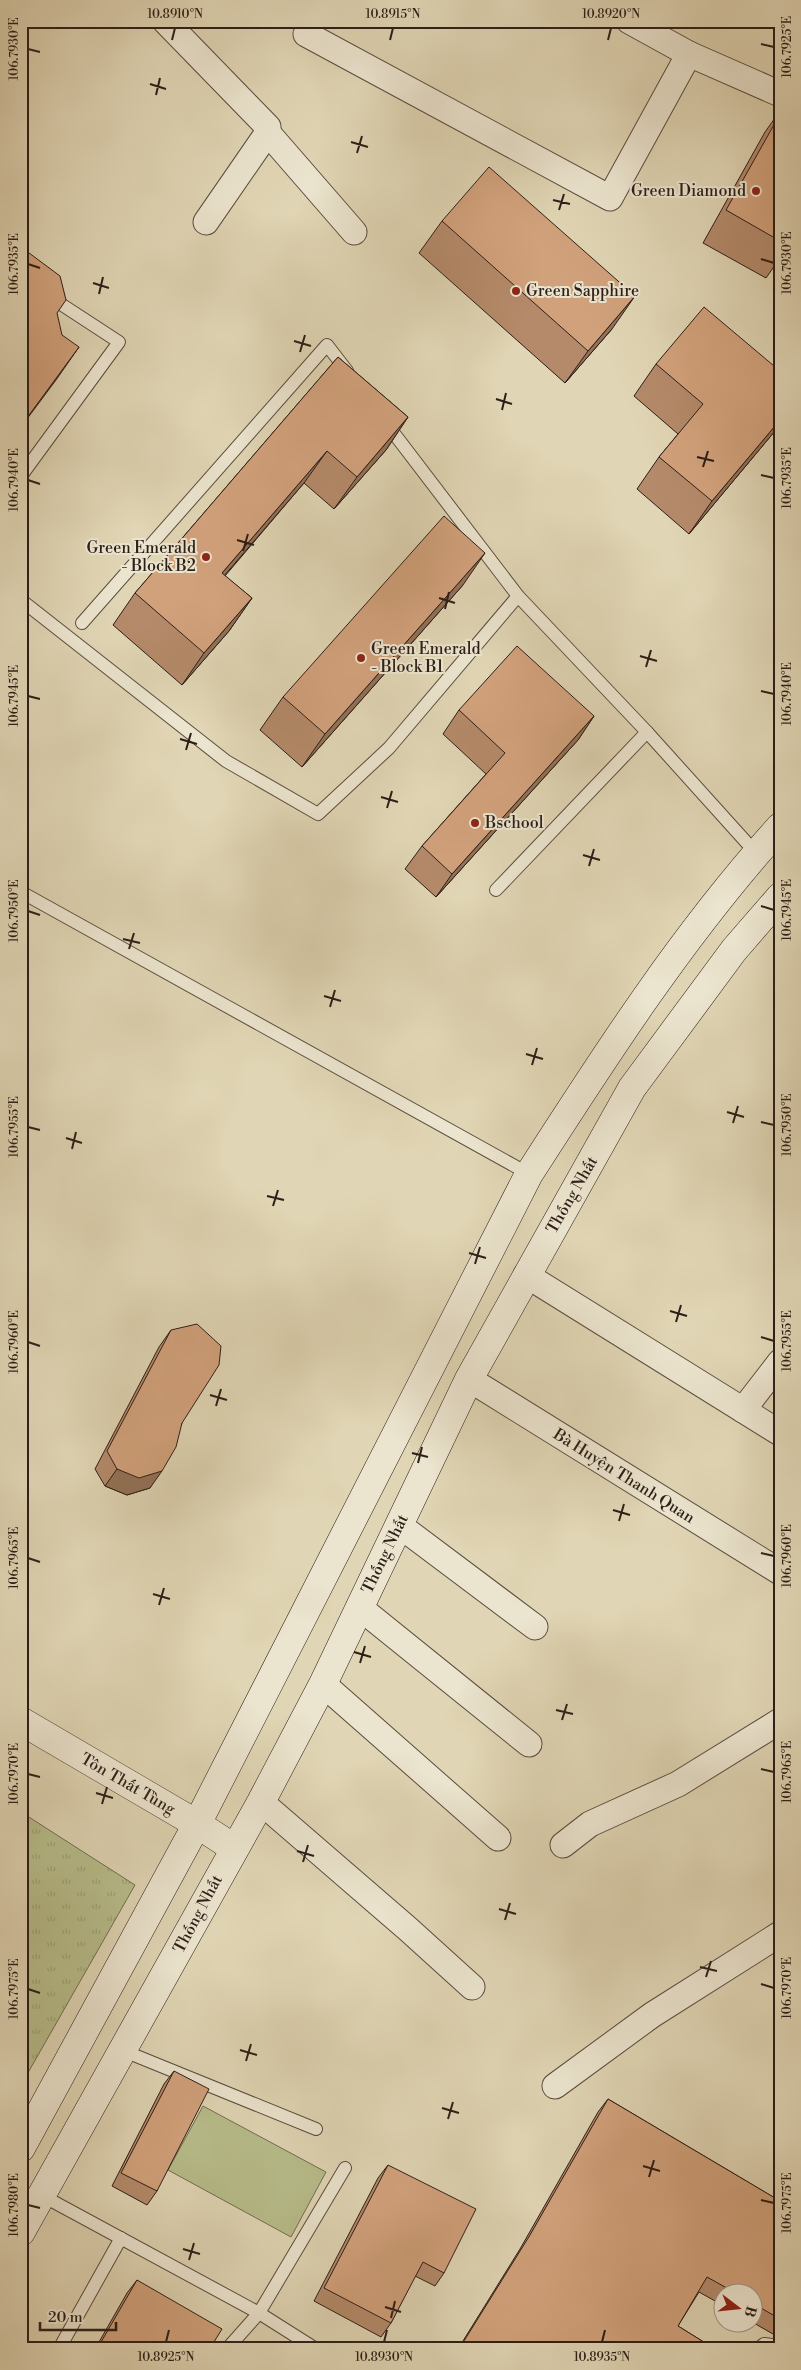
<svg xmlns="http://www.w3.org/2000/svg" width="801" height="2370" font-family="'Libre Bodoni',serif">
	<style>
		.grass { fill: url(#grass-tufts); stroke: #726d51 }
		.pitch { fill: #b7bc8a; stroke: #726d51 }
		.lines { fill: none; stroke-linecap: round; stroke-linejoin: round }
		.service-casing { stroke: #5a4c3f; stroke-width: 14 }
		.minor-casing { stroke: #5a4c3f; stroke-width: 27 }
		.tertiary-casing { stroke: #5a4c3f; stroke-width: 29 }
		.secondary-casing { stroke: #2d1e18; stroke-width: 29 }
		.service { stroke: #ebe4ce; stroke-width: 12 }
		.minor { stroke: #ebe4ce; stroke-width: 25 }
		.tertiary { stroke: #ebe4ce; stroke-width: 28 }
		.secondary { stroke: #ebe4ce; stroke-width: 28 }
		.wall { fill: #b48a6a; stroke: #2d1e18 }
		.shaded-wall { fill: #927156; stroke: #2d1e18 }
		.building { fill: #d1a17b; stroke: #2d1e18 }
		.ticks { fill: none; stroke: #2d1e18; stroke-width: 2 }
		.poi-dot { fill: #8f2418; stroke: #ebe4ce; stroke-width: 2 }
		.labels { text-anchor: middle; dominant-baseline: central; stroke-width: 4; stroke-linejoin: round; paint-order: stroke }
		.poi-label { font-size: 16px; fill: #2d1e18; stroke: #ebe4ce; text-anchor: start }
		.street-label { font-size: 16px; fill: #2d1e18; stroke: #ebe4ce }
		.neatline { fill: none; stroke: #2d1e18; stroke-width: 2 }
		.ticks-label { font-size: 12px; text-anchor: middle; fill: #2d1e18 }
	</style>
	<defs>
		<pattern id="grass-tufts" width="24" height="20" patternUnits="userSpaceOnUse" patternTransform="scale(1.25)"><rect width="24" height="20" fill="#b7bc8a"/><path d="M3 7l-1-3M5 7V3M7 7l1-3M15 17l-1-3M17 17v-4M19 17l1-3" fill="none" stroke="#9ea176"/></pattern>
	</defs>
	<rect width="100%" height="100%" fill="#e0d5b4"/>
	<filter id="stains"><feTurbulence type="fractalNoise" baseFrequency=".004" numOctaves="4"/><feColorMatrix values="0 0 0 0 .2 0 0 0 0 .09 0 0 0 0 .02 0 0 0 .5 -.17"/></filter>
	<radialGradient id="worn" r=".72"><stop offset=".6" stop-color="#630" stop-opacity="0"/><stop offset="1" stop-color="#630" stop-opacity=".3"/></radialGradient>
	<polygon class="grass" points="21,1812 135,1885 21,2085"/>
	<polygon class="pitch" points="203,2106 326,2172 291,2237 168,2170"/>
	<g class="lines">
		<defs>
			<g id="service">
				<polyline points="21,278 119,342 21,476"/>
				<polyline points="386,423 518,596"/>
				<polyline points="21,600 226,761 318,814 389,748 518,596 647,732 496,890"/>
				<polyline points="82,623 327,345 347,371"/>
				<polyline points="647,732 756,853"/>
				<polyline points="21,892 529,1174"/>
				<polyline points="124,2051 316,2129"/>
				<polyline points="41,2195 259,2313 316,2349"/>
				<polyline points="59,2349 121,2238"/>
				<polyline points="227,2349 259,2313 345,2168"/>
				<polyline points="758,2349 764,2344 780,2346"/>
			</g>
			<g id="minor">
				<polyline points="165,21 268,127 268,133 264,138 206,222"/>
				<polyline points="314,21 306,34 610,198 689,54"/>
				<polyline points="629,21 689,54 780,94"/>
				<polyline points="268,133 354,232"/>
				<polyline points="526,1275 780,1433"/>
				<polyline points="469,1379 780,1572"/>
				<polyline points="743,1410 780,1362"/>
				<polyline points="399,1525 535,1627"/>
				<polyline points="359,1607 529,1744"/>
				<polyline points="323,1684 498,1838"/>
				<polyline points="261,1802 408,1929 472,1987"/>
				<polyline points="563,1845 590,1824 678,1784 780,1721"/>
				<polyline points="555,2086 652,2015 780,1934"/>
			</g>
			<polyline id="tertiary" points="21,1721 197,1824 234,1848"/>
			<g id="secondary">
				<path d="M21,2148L197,1824L529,1174C606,1054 684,933 780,827"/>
				<polyline points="21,2232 261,1802 323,1684 469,1379 632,1088 734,950 780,897"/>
			</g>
		</defs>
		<use href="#service" class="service-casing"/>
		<use href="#minor" class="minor-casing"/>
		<use href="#tertiary" class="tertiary-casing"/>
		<use href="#secondary" class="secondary-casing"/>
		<use href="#service" class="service"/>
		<use href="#minor" class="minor"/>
		<use href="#tertiary" class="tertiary"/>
		<use href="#secondary" class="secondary"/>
	</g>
	<g class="wall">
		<polygon points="780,111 780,258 766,278 703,243 765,132"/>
		<polygon points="442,221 612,329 565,383 419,253"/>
		<polygon points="338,357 408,417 386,450 334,509 304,483 225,576 252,598 229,631 182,685 113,625 135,593"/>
		<polygon points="656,364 780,371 780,425 689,534 637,489 659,457 678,434 634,396"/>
		<polygon points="463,585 302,767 260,730 283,697"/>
		<polygon points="459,710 594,716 578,740 436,897 405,869 422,846 486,774 443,734"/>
		<polygon points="171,1330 182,1423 150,1488 127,1495 105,1486 95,1469 159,1347"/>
		<polygon points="174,2071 157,2191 147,2205 112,2186 164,2084"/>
		<polygon points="608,2099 780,2201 780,2338 752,2322 754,2322 754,2292 724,2292 724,2306 699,2292 678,2326 715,2349 458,2349 520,2249 598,2112"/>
		<polygon points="388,2165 444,2273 435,2286 415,2276 391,2323 381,2337 314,2301 378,2178"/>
		<polygon points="137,2280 214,2342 225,2349 95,2349 127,2293"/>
	</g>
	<g class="shaded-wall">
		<polygon points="635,296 612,329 565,383 588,351"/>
		<polygon points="79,347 56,380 21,427 21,426"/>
		<polygon points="408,417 386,450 334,509 357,477"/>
		<polygon points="780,420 780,425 689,534 712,501"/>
		<polygon points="327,451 304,483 199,605 222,573"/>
		<polygon points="485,553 463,585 302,767 325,734"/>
		<polygon points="252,598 229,631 182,685 204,653"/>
		<polygon points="594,716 578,740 436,897 452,874"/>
		<polygon points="117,1469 162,1471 150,1488 127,1495 105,1486"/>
	</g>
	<g class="building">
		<polygon points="780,114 780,241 726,210"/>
		<polygon points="489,167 635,296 588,351 442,221"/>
		<polygon points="21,247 60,276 66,300 57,313 62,335 79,347 21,426"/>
		<polygon points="704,307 780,371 780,420 712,501 659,457 703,404 656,364"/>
		<polygon points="338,357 408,417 357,477 327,451 222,573 252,598 204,653 135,593"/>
		<polygon points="444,516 485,553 325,734 283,697"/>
		<polygon points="517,646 594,716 452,874 422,846 505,753 459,710"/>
		<polygon points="197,1324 221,1346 219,1365 182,1423 176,1447 162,1471 139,1478 117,1469 107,1451 171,1330"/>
		<polygon points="174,2071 209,2089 157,2191 121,2173"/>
		<polygon points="608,2099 780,2201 780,2319 754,2304 754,2292 734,2292 707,2277 678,2326 715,2349 459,2349 530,2235"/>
		<polygon points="388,2165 476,2209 444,2273 423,2262 391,2323 324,2288"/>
		<polygon points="137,2280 222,2329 214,2342 225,2349 97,2349"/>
	</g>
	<path class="ticks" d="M172,40L175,28M390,40L393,28M608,40L611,28M761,44L774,47M28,49L40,52M150,84L166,89M156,95L160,78M351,142L368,147M357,153L362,136M553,200L570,204M559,210L564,194M761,259L774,263M28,264L40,268M93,283L109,288M99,294L103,277M294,341L311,346M300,352L305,335M496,399L512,404M502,410L506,393M697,457L714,461M703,467L708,451M761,475L774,478M28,480L40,484M237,540L254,545M243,551L248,534M439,598L455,603M445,609L449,592M640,656L657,661M646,667L651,650M761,691L774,694M28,696L40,699M180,739L197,744M186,750L191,733M381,797L398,802M387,808L392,791M583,855L600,860M589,866L594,849M761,906L774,910M28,911L40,915M123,939L140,943M129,949L134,933M324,996L341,1001M330,1007L335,990M526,1054L543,1059M532,1065L537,1048M727,1112L744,1117M761,1122L774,1125M733,1123L738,1106M28,1127L40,1130M66,1138L82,1143M72,1149L76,1132M267,1196L284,1200M273,1206L278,1190M469,1253L486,1258M475,1264L480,1247M670,1311L687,1316M676,1322L681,1305M761,1337L774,1341M28,1342L40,1346M210,1395L227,1400M216,1406L221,1389M412,1453L428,1457M418,1463L422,1447M613,1510L630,1515M619,1521L624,1504M761,1553L774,1556M28,1558L40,1562M153,1594L170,1599M159,1605L164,1588M354,1652L371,1657M360,1663L365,1646M556,1710L573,1714M562,1720L567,1704M761,1769L774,1772M28,1774L40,1777M96,1793L113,1798M102,1804L107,1787M297,1851L314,1856M303,1862L308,1845M499,1909L516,1914M505,1920L510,1903M700,1967L717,1971M706,1977L711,1961M761,1984L774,1988M28,1989L40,1993M240,2050L257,2055M246,2061L251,2044M442,2108L459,2113M448,2119L453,2102M643,2166L660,2171M649,2177L654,2160M761,2200L774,2203M28,2205L40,2208M183,2249L200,2254M189,2260L194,2243M385,2307L401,2312M391,2318L395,2301M166,2342L169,2330M384,2342L387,2330M602,2342L605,2330"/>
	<g class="poi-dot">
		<circle cx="756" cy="191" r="5"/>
		<circle cx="516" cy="291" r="5"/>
		<circle cx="206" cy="557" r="5"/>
		<circle cx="361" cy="658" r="5"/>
		<circle cx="475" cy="823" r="5"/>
	</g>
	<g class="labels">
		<g class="poi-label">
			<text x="746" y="191" text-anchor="end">Green Diamond</text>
			<text x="526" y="291">Green Sapphire</text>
			<text x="196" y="548" text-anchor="end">Green Emerald<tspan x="196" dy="18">- Block B2</tspan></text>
			<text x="371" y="649">Green Emerald<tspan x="371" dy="18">- Block B1</tspan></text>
			<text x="485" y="823">Bschool</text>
		</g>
		<g class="street-label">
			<text transform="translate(572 1195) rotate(-60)">Thống Nhất</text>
			<text transform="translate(624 1476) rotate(32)">Bà Huyện Thanh Quan</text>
			<text transform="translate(385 1554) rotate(-64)">Thống Nhất</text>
			<text transform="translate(128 1784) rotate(30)">Tôn Thất Tùng</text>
			<text transform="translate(198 1914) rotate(-62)">Thống Nhất</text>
		</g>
	</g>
	<rect width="801" height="2370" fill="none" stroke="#e0d5b4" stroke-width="55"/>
	<g transform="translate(738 2308) rotate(106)"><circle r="24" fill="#ebe4ce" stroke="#9f9585"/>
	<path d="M0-4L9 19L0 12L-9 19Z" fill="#8f2418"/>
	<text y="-8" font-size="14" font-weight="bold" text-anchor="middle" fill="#2d1e18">B</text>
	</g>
	<path d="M40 2322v8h76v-8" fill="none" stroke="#2d1e18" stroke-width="2.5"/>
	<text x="48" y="2322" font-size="15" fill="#2d1e18" stroke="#ebe4ce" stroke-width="4" paint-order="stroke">20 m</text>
	<rect x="28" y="28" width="746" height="2314" class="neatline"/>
	<g class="ticks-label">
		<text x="175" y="18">10.8910°N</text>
		<text x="393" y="18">10.8915°N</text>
		<text x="611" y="18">10.8920°N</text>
		<text transform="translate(787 47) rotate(-90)" y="4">106.7925°E</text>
		<text transform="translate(14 49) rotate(-90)" y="4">106.7930°E</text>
		<text transform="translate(787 263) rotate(-90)" y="4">106.7930°E</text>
		<text transform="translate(14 264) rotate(-90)" y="4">106.7935°E</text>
		<text transform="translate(787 478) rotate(-90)" y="4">106.7935°E</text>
		<text transform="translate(14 480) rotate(-90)" y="4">106.7940°E</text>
		<text transform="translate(787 694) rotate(-90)" y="4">106.7940°E</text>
		<text transform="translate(14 696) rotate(-90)" y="4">106.7945°E</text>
		<text transform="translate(787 910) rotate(-90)" y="4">106.7945°E</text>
		<text transform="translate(14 911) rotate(-90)" y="4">106.7950°E</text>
		<text transform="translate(787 1125) rotate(-90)" y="4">106.7950°E</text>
		<text transform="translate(14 1127) rotate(-90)" y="4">106.7955°E</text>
		<text transform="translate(787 1341) rotate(-90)" y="4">106.7955°E</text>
		<text transform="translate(14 1342) rotate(-90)" y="4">106.7960°E</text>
		<text transform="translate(787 1556) rotate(-90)" y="4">106.7960°E</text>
		<text transform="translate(14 1558) rotate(-90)" y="4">106.7965°E</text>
		<text transform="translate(787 1772) rotate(-90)" y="4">106.7965°E</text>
		<text transform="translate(14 1774) rotate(-90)" y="4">106.7970°E</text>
		<text transform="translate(787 1988) rotate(-90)" y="4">106.7970°E</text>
		<text transform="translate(14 1989) rotate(-90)" y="4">106.7975°E</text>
		<text transform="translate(787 2203) rotate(-90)" y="4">106.7975°E</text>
		<text transform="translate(14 2205) rotate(-90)" y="4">106.7980°E</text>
		<text x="166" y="2361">10.8925°N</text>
		<text x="384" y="2361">10.8930°N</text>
		<text x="602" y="2361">10.8935°N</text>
	</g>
	<rect width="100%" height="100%" filter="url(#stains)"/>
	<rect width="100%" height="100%" fill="url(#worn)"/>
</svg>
